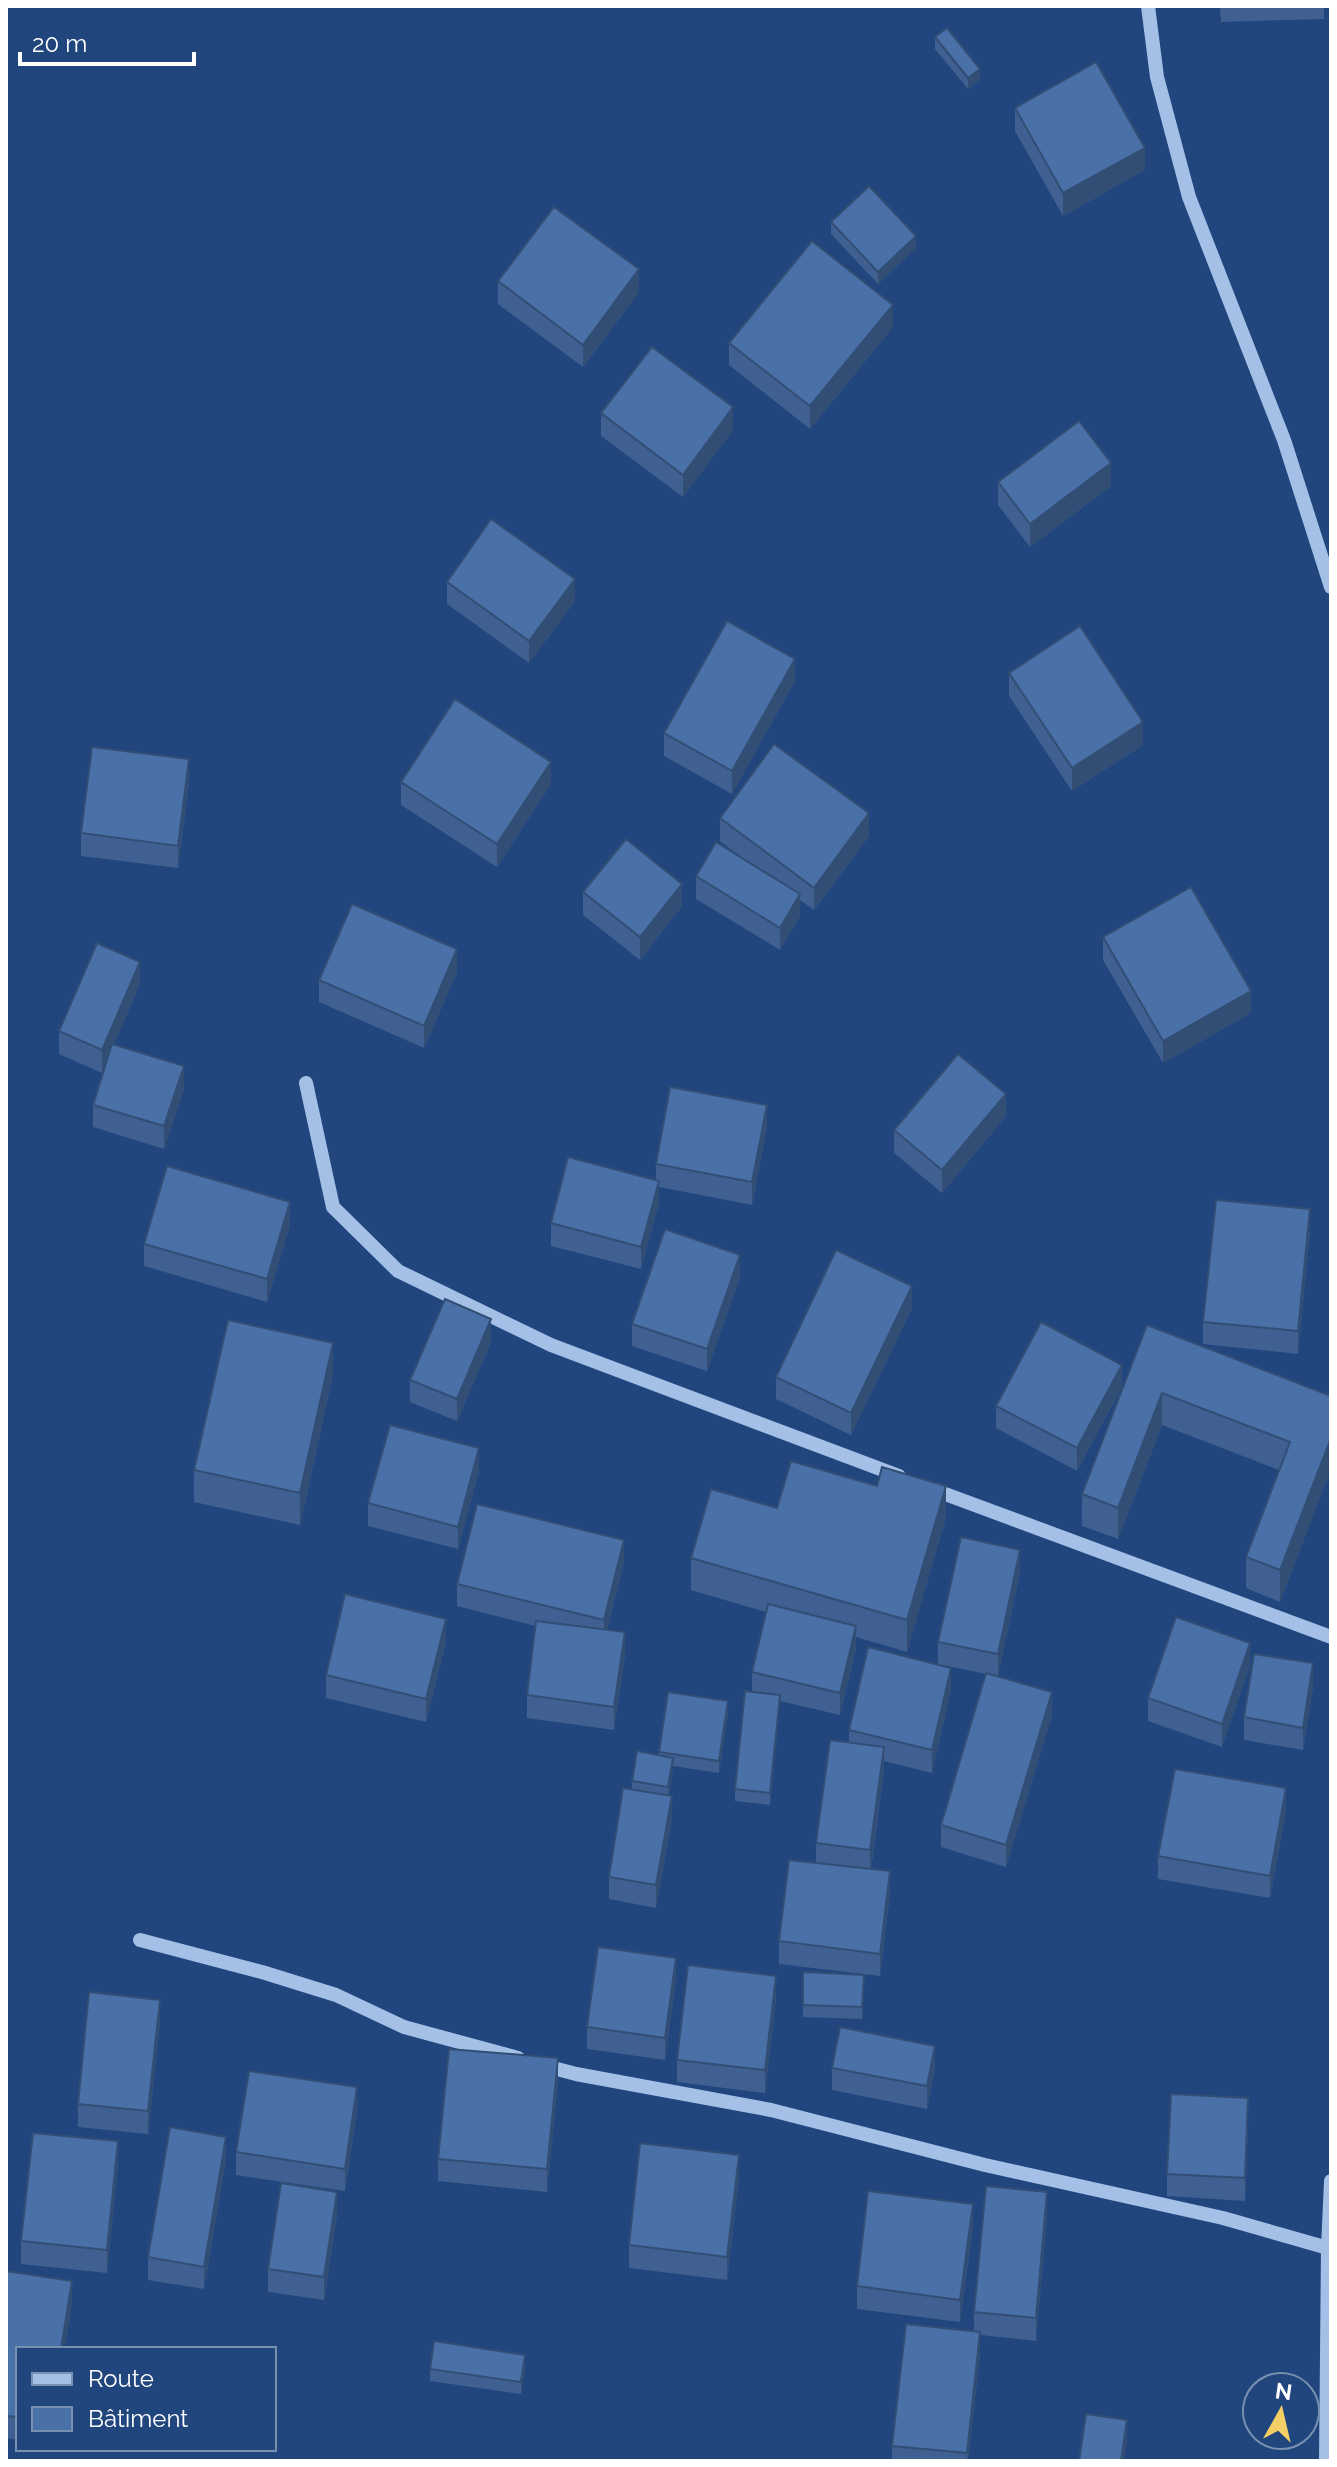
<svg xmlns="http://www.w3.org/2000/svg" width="1337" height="2467" font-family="Raleway,sans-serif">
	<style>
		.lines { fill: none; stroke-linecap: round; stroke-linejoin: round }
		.minor { stroke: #a4c0e7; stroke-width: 14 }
		.wall { fill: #3f6090 }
		.shaded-wall { fill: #334e75 }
		.building { fill: #4970a7; stroke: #334e75; stroke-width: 2 }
	</style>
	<rect width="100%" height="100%" fill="#20467d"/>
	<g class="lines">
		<g class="minor">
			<polyline points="1148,6 1157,77 1189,197 1284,440 1331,587"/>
			<polyline points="306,1083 333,1207 398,1271 551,1345 899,1476"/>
			<polyline points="929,1488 1331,1637"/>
			<polyline points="140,1940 262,1972 336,1995 404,2027 518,2058"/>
			<polyline points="542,2065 576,2074 771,2110 985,2165 1223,2218 1328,2248"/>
			<polyline points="1326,2461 1328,2248 1331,2181"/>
		</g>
	</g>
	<g class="wall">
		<polygon points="1220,6 1324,6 1324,19 1221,22"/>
		<polygon points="935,37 980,80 968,89 935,49"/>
		<polygon points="1015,108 1145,170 1063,216 1015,131"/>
		<polygon points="831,222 916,248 878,284 831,234"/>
		<polygon points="498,281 639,292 583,367 498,304"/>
		<polygon points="893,327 810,429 729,365 729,343"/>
		<polygon points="601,413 733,430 683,497 601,436"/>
		<polygon points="998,482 1111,486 1030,547 998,505"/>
		<polygon points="447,582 575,601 529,663 447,604"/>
		<polygon points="1009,673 1143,745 1072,791 1009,696"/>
		<polygon points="795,681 732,794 664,756 664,733"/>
		<polygon points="189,782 178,868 81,856 81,833"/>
		<polygon points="401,782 551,784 497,867 401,805"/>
		<polygon points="720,818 869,836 814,910 800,900 800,916 780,950 696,899 696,876 745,860 720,841"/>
		<polygon points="583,892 682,906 640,960 583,915"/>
		<polygon points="1103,937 1251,1013 1163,1063 1103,960"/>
		<polygon points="457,972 424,1048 319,1002 319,980"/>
		<polygon points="140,984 114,1044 184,1089 164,1149 93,1127 93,1105 107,1060 102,1073 59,1054 59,1031"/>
		<polygon points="1006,1116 942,1193 894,1153 894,1130"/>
		<polygon points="767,1127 752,1205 659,1187 659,1203 641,1269 551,1246 551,1223 656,1180 656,1164"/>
		<polygon points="290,1225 267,1302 144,1266 144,1244"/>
		<polygon points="1310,1232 1298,1354 1203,1344 1203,1322"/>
		<polygon points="740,1277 707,1371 632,1346 632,1324"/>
		<polygon points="912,1308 851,1435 776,1399 776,1377"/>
		<polygon points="1147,1325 1331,1396 1331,1469 1280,1602 1246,1588 1246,1557 1279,1470 1162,1425 1118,1539 1082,1526 1082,1494"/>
		<polygon points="491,1342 457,1421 410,1402 410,1380"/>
		<polygon points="333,1375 300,1525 194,1502 194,1470"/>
		<polygon points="1122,1387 1077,1471 996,1428 996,1406"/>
		<polygon points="479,1471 458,1549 368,1526 368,1503"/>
		<polygon points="777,1508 946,1517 907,1652 856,1637 856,1649 840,1715 780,1701 770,1805 735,1801 735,1789 752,1692 752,1672 766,1612 691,1590 691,1558"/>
		<polygon points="624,1563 607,1630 625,1655 614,1730 527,1718 527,1695 536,1626 457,1606 457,1584"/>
		<polygon points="1020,1572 998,1676 1052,1715 1006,1867 941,1847 941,1825 986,1674 938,1664 938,1642"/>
		<polygon points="446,1641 426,1722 326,1698 326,1675"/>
		<polygon points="1250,1665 1222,1747 1148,1721 1148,1698"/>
		<polygon points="1313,1686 1303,1750 1244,1740 1244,1717"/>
		<polygon points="951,1690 932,1773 884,1761 884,1770 871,1869 890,1893 880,1976 779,1964 779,1941 816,1863 816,1843 849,1743 849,1730"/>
		<polygon points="728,1713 719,1773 673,1766 669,1795 672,1818 656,1908 609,1899 609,1877 632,1789 632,1781 659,1756 659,1752"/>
		<polygon points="1286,1811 1270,1898 1158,1879 1158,1856"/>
		<polygon points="803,1972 864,1987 862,2019 803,2017"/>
		<polygon points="676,1980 665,2060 587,2049 587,2027"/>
		<polygon points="776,1998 765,2093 677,2082 677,2060"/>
		<polygon points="160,2022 148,2134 78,2127 78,2104"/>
		<polygon points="832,2068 935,2068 927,2109 832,2090"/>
		<polygon points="558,2081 547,2192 438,2181 438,2159"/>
		<polygon points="357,2110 345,2191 236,2175 236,2152"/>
		<polygon points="1248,2121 1245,2201 1167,2196 1167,2174"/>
		<polygon points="226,2159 204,2289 148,2280 148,2257"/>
		<polygon points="118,2163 107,2273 21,2264 21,2241"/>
		<polygon points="739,2178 727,2280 629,2268 629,2245"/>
		<polygon points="337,2214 324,2300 268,2292 268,2269"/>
		<polygon points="1047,2214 1036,2341 980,2335 980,2355 968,2461 892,2461 892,2446 974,2332 974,2312"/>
		<polygon points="973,2226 960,2322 857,2309 857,2286"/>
		<polygon points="6,2271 72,2304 18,2349 18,2440 6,2438"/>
		<polygon points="525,2366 521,2394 430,2381 430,2369"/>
	</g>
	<g class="shaded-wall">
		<polygon points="980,69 980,80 968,89 968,78"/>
		<polygon points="1145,148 1145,170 1063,216 1063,193"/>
		<polygon points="916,236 916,248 878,284 878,272"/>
		<polygon points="639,269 639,292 583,367 583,345"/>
		<polygon points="893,305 893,327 810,429 810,406"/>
		<polygon points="733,407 733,430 683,497 683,475"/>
		<polygon points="1111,463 1111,486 1030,547 1030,524"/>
		<polygon points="575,579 575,601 529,663 529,641"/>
		<polygon points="795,659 795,681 732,794 732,771"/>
		<polygon points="1143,722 1143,745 1072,791 1072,768"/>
		<polygon points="189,759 189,782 178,868 178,846"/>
		<polygon points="551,762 551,784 497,867 497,844"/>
		<polygon points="869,813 869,836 814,910 814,888"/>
		<polygon points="682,884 682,906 640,960 640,937"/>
		<polygon points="800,894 800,916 780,950 780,928"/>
		<polygon points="457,949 457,972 424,1048 424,1026"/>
		<polygon points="140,962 140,984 102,1073 102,1050"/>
		<polygon points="1251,991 1251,1013 1163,1063 1163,1041"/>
		<polygon points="184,1066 184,1089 164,1149 164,1126"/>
		<polygon points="1006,1094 1006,1116 942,1193 942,1170"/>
		<polygon points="767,1105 767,1127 752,1205 752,1182"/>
		<polygon points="659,1181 659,1203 641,1269 641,1247"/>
		<polygon points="290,1202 290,1225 267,1302 267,1279"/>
		<polygon points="1310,1209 1310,1232 1298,1354 1298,1331"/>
		<polygon points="740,1255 740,1277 707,1371 707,1349"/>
		<polygon points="912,1286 912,1308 851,1435 851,1413"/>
		<polygon points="491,1319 491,1342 457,1421 457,1399"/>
		<polygon points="333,1343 333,1375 300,1525 300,1493"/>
		<polygon points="1122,1365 1122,1387 1077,1471 1077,1448"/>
		<polygon points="1162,1393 1162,1425 1118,1539 1118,1508"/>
		<polygon points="1331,1438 1331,1469 1280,1602 1280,1570"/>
		<polygon points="479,1448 479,1471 458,1549 458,1527"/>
		<polygon points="946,1486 946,1517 907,1652 907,1620"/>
		<polygon points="624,1540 624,1563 604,1642 604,1620"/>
		<polygon points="1020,1550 1020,1572 998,1676 998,1654"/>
		<polygon points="446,1619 446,1641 426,1722 426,1699"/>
		<polygon points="856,1626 856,1649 840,1715 840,1693"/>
		<polygon points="625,1632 625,1655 614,1730 614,1707"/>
		<polygon points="1250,1643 1250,1665 1222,1747 1222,1724"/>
		<polygon points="1313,1663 1313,1686 1303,1750 1303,1728"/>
		<polygon points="951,1668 951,1690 932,1773 932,1750"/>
		<polygon points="1052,1692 1052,1715 1006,1867 1006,1845"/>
		<polygon points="780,1695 780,1707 770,1805 770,1793"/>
		<polygon points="728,1701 728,1713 719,1773 719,1761"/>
		<polygon points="884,1747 884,1770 870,1872 870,1850"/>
		<polygon points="673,1758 673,1770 668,1798 668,1787"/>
		<polygon points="1286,1788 1286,1811 1270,1898 1270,1876"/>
		<polygon points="672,1796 672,1818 656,1908 656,1885"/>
		<polygon points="890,1871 890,1893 880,1976 880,1954"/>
		<polygon points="676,1958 676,1980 665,2060 665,2038"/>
		<polygon points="776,1976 776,1998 765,2093 765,2070"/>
		<polygon points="160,2000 160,2022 148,2134 148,2111"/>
		<polygon points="935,2046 935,2068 927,2109 927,2086"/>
		<polygon points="558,2058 558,2081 547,2192 547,2169"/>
		<polygon points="357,2087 357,2110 345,2191 345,2169"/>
		<polygon points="1248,2098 1248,2121 1245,2201 1245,2178"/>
		<polygon points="226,2137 226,2159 204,2289 204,2267"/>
		<polygon points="118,2141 118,2163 107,2273 107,2250"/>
		<polygon points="739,2155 739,2178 727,2280 727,2257"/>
		<polygon points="337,2192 337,2214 324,2300 324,2277"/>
		<polygon points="1047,2192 1047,2214 1036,2341 1036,2318"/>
		<polygon points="973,2204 973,2226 960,2322 960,2300"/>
		<polygon points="72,2281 72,2304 65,2349 61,2349"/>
		<polygon points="980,2332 980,2355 968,2461 967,2461"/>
		<polygon points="525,2355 525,2366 521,2394 521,2382"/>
		<polygon points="1127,2420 1127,2442 1124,2461 1121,2461"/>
	</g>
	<g class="building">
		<polygon points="947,28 980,69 968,78 935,37"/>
		<polygon points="1096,62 1145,148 1063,193 1015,108"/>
		<polygon points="869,186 916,236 878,272 831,222"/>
		<polygon points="554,207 639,269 583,345 498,281"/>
		<polygon points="812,241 893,305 810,406 729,343"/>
		<polygon points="652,347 733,407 683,475 601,413"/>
		<polygon points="1079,421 1111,463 1030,524 998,482"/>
		<polygon points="491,519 575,579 529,641 447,582"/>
		<polygon points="727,621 795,659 732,771 664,733"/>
		<polygon points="1080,626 1143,722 1072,768 1009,673"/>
		<polygon points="455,699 551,762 497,844 401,782"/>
		<polygon points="774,744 869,813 814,888 720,818"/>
		<polygon points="92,747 189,759 178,846 81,833"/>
		<polygon points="626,839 682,884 640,937 583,892"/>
		<polygon points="716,842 800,894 780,928 696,876"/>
		<polygon points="1191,887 1251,991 1163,1041 1103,937"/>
		<polygon points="352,904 457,949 424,1026 319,980"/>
		<polygon points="97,943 140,962 102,1050 59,1031"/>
		<polygon points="112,1044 184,1066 164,1126 93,1105"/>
		<polygon points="958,1054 1006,1094 942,1170 894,1130"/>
		<polygon points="670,1087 767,1105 752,1182 656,1164"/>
		<polygon points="568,1157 659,1181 641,1247 551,1223"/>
		<polygon points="167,1166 290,1202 267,1279 144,1244"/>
		<polygon points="1216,1200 1310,1209 1298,1331 1203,1322"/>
		<polygon points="665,1229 740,1255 707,1349 632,1324"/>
		<polygon points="836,1250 912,1286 851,1413 776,1377"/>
		<polygon points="445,1299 491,1319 457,1399 410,1380"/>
		<polygon points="228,1320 333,1343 300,1493 194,1470"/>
		<polygon points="1041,1322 1122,1365 1077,1448 996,1406"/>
		<polygon points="1147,1325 1331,1396 1331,1438 1280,1570 1246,1557 1290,1442 1162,1393 1118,1508 1082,1494"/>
		<polygon points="390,1425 479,1448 458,1527 368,1503"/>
		<polygon points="791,1461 877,1486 882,1467 946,1486 907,1620 691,1558 711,1489 777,1508"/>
		<polygon points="477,1504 624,1540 604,1620 457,1584"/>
		<polygon points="961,1537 1020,1550 998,1654 938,1642"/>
		<polygon points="345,1594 446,1619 426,1699 326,1675"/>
		<polygon points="768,1604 856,1626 840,1693 752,1672"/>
		<polygon points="1176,1617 1250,1643 1222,1724 1148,1698"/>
		<polygon points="536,1621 625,1632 614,1707 527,1695"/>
		<polygon points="868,1647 951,1668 932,1750 849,1730"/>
		<polygon points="1254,1654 1313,1663 1303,1728 1244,1717"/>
		<polygon points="986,1673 1052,1692 1006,1845 941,1825"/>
		<polygon points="745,1691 780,1695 770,1793 735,1789"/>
		<polygon points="668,1692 728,1701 719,1761 659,1752"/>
		<polygon points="830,1740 884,1747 870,1850 816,1843"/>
		<polygon points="637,1751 673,1758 668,1787 632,1781"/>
		<polygon points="1175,1769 1286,1788 1270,1876 1158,1856"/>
		<polygon points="623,1788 672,1796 656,1885 609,1877"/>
		<polygon points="789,1860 890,1871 880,1954 779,1941"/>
		<polygon points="598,1947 676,1958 665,2038 587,2027"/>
		<polygon points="688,1965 776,1976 765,2070 677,2060"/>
		<polygon points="803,1972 864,1975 862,2007 803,2005"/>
		<polygon points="89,1992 160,2000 148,2111 78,2104"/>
		<polygon points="840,2027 935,2046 927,2086 832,2068"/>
		<polygon points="449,2049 558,2058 547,2169 438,2159"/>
		<polygon points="249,2071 357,2087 345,2169 236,2152"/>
		<polygon points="1171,2094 1248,2098 1245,2178 1167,2174"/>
		<polygon points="170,2127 226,2137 204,2267 148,2257"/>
		<polygon points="33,2133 118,2141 107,2250 21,2241"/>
		<polygon points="640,2143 739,2155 727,2257 629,2245"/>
		<polygon points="281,2183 337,2192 324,2277 268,2269"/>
		<polygon points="986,2186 1047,2192 1036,2318 974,2312"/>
		<polygon points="868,2191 973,2204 960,2300 857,2286"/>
		<polygon points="6,2271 72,2281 61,2349 18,2349 18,2417 6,2416"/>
		<polygon points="906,2324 980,2332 967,2453 892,2446"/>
		<polygon points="434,2341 525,2355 521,2382 430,2369"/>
		<polygon points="1086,2414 1127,2420 1121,2461 1079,2461"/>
	</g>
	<rect width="1337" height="2467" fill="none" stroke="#ffffff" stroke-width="16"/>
	<rect x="16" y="2347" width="260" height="104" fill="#20467d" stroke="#7990b1" stroke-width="2"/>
	<rect x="32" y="2373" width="40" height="12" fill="#a4c0e7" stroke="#7990b1" stroke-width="2"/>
	<text x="88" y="2387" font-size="24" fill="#ffffff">Route</text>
	<rect x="32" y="2407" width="40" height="24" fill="#4970a7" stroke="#7990b1" stroke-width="2"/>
	<text x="88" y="2427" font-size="24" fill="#ffffff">Bâtiment</text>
	<g transform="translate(1281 2411) rotate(8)"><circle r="38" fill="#20467d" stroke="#7990b1" stroke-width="2"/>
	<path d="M0-6L14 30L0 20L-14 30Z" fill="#f4cf65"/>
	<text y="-12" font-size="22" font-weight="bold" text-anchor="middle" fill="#ffffff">N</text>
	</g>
	<path d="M20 52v12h174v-12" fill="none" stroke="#ffffff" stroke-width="4"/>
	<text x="32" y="52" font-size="24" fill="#ffffff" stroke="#20467d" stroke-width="6" paint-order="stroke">20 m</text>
</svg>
